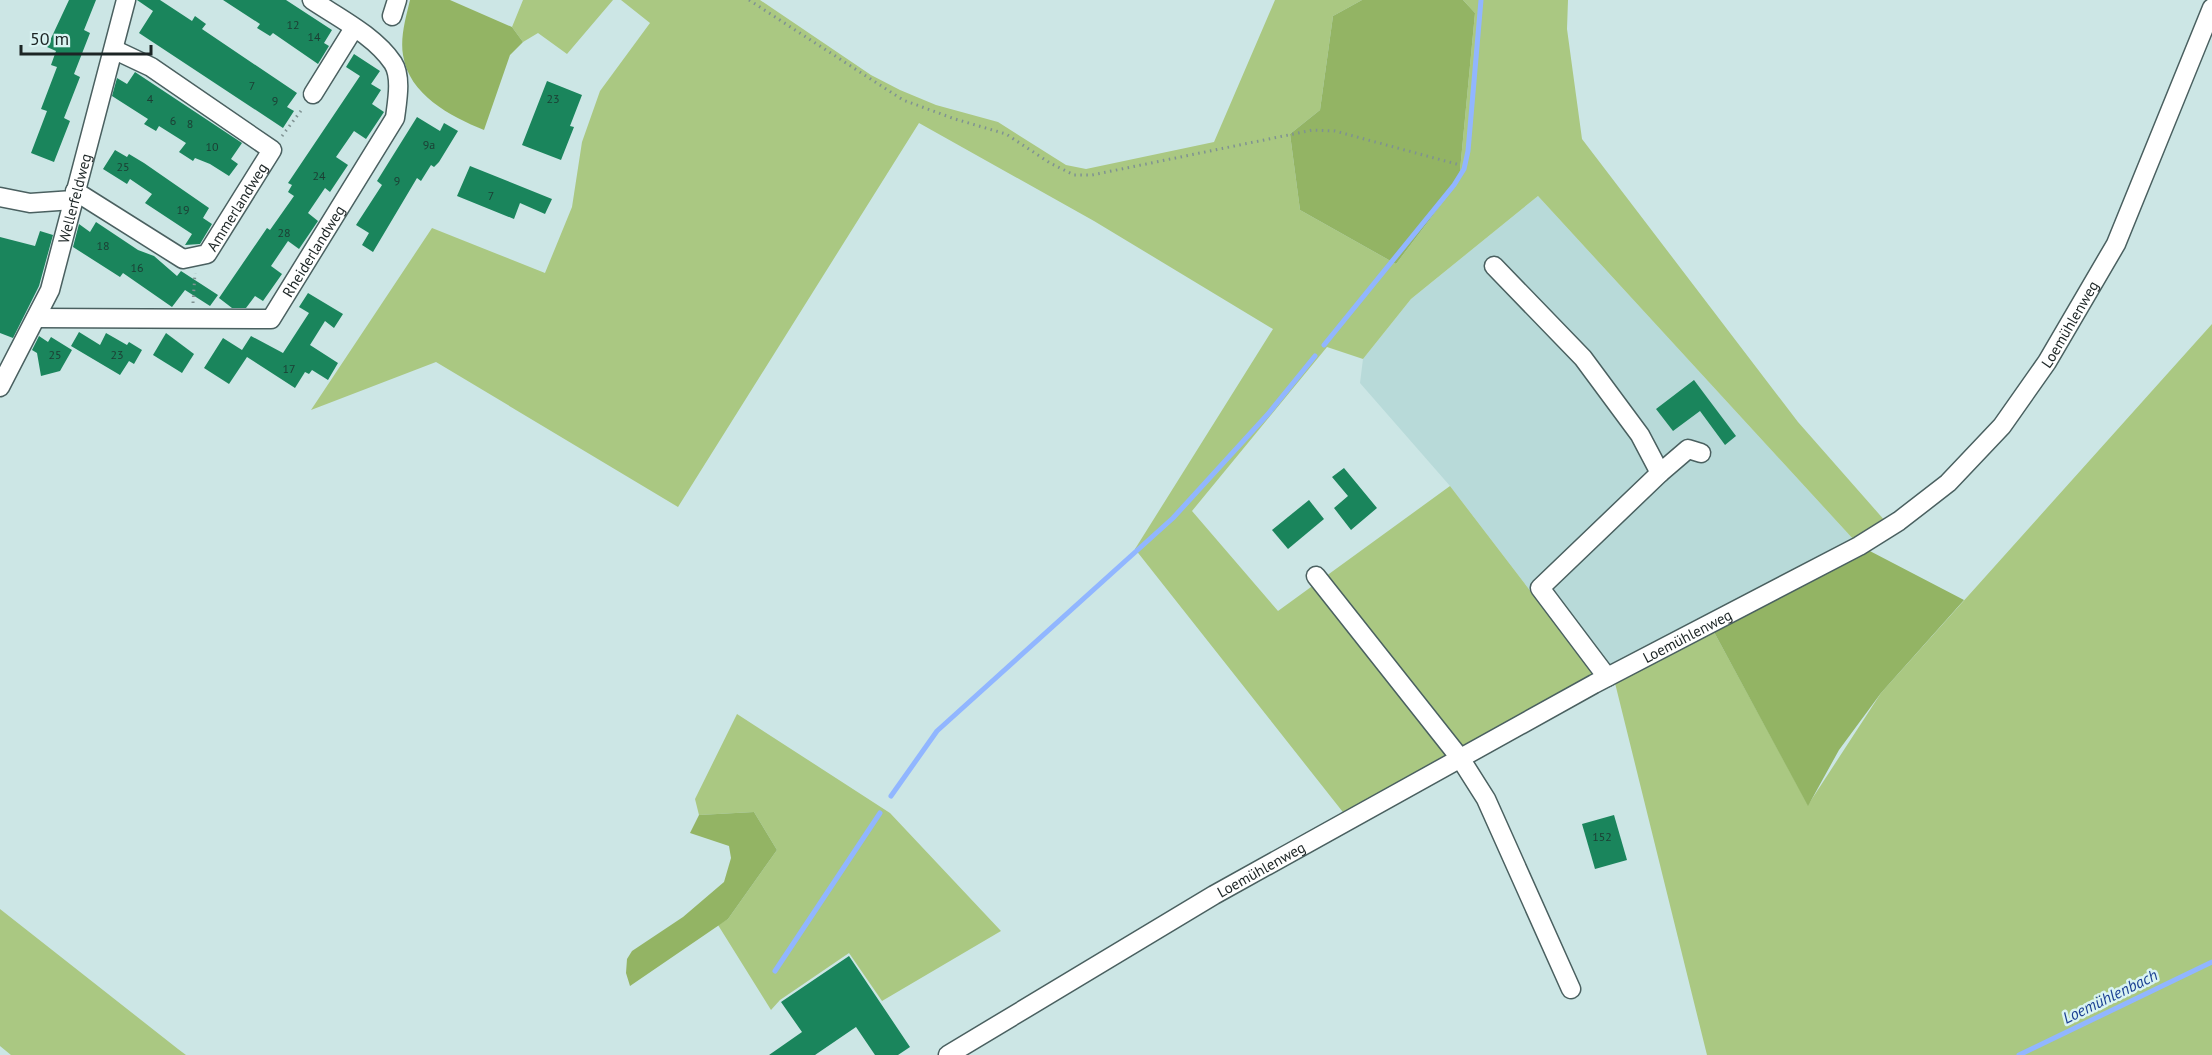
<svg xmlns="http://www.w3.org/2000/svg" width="2212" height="1055" font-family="'PT Sans',sans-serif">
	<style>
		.built { fill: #b8dad9 }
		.green { fill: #aac882 }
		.forest { fill: #93b464 }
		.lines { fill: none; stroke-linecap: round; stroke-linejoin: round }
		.stream { stroke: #91b6ff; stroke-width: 5 }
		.building { fill: #1a855c }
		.minor-casing { stroke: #4a6060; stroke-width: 21 }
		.path { stroke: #7f9292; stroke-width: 3; stroke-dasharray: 1.5 4.5; stroke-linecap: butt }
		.minor { stroke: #fff; stroke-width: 18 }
		.labels { text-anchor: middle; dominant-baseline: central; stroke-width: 5; stroke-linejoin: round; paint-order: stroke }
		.number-label { font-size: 12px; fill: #1c3d33 }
		.street-label { font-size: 15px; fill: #1c2525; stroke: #d9f3f2 }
		.water-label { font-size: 16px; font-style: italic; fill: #1b4093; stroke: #d9f3f2 }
	</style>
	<rect width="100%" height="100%" fill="#cce6e5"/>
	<polygon class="built" points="1538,196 1854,540 1597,678 1450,486 1360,383 1363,359 1411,299"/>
	<g class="green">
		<polygon points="523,0 613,0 567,54 538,33 523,42 512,27"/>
		<polygon points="621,0 760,0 871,75 900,90 936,105 998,122 1066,165 1086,169 1214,142 1275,0 1362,0 1333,16 1320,110 1290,134 1300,210 1396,264 1459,181 1475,13 1463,0 1568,0 1567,29 1582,139 1798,422 1886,522 1854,540 1538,196 1411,299 1363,359 1327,347 1192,511 1278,611 1450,486 1597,678 1346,816 1135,549 1273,329 1094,221 919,123 678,507 436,362 311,410 432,228 545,273 572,207 582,142 600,91 650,23"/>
		<polygon points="2212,324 2212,1055 1707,1055 1615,683 1714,632 1808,805 1881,693"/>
		<polygon points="737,714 890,813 1001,931 882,1001 849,953 780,1000 771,1010 718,925 728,919 777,850 754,812 699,815 695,799"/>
		<polygon points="0,909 178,1049 186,1055 11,1055 0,1046"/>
	</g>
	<g class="forest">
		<path d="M410,0H450L512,27L523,42L510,55L484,130C450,116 409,95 403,55C400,37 406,17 410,0Z"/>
		<polygon points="1362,0 1463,0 1475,13 1459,181 1396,264 1300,210 1290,134 1320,110 1333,16"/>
		<polygon points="1866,549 1964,600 1881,693 1839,750 1808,806 1714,632"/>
		<polygon points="754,812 777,850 728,919 630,986 626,973 627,959 632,951 683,917 724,882 731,858 729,846 690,833 699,815"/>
	</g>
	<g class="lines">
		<g class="stream">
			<polyline points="1324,345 1454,185 1464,169 1468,151 1481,0"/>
			<polyline points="891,796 937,731 1173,518 1268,414 1315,356"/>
			<polyline points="775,971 880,813"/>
			<polyline points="2019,1055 2212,962"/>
		</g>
	</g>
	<g class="building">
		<polygon points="69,0 96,0 84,30 90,33 74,74 80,77 64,118 70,121 54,162 31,153 47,111 41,109 57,67 51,65 56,51 47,47"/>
		<polygon points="137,0 160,0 192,21 195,16 206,24 202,29 297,93 287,107 294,111 283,128 139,33 153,11"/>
		<polygon points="223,0 286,0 332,30 324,43 329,46 318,64 273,33 270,36 257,28 260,24"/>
		<polygon points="354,54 380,71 371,84 381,90 372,104 384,112 366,139 354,131 336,157 348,165 330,192 325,188 308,213 318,221 299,249 288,241 271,266 282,274 263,301 255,296 246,308 232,308 219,298 267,228 270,230 294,196 288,192 292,185 288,183 360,76 346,67"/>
		<polygon points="135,72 242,143 231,159 238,164 229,176 210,164 195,158 193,161 179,152 186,143 159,126 156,131 144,124 148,119 112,96 117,78 127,84"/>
		<polygon points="547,81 582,95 570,126 574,127 561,160 522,145"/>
		<polygon points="417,117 440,131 444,123 458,131 439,162 434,167 431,165 421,181 417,178 373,252 362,245 369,233 356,225 382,185 377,181"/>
		<polygon points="115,150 127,157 129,154 144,163 209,208 203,218 212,224 200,244 185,245 192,234 145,203 152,194 130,179 127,184 103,169"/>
		<polygon points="470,166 552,199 545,214 520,203 514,219 457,196"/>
		<polygon points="96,222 138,250 154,256 177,276 181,271 218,295 210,306 185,290 172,307 123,273 120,277 73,247 79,224 90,232"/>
		<polygon points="40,231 53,235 39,286 13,338 0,333 0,237 35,246"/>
		<polygon points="308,293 343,314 334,328 325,321 310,345 338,363 328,380 312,370 309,374 305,372 295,388 247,357 229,384 204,368 223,338 242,350 251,336 283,353 309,313 299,307"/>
		<polygon points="79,332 100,345 106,333 127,345 129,342 142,350 134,364 129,361 120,375 71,346"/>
		<polygon points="166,333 194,354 182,373 153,355"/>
		<polygon points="39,336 48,342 51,337 72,350 60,371 41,376 37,353 32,350"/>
		<polygon points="1694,380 1736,436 1725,445 1700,411 1673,431 1656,409"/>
		<polygon points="1344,468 1377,508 1351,530 1334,508 1348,496 1332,477"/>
		<polygon points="1309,500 1324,519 1288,549 1272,530"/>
		<polygon points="1614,815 1627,860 1595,869 1582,824"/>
		<polygon points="849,956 910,1047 898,1055 875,1055 856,1027 815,1055 769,1055 802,1032 781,1002"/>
	</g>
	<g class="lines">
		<defs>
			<g id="minor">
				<polyline points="392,16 397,0"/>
				<polyline points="313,94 354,28"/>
				<path id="s1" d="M75,191L183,259L207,254L272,150L151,67L115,50"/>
				<polyline points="0,197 30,203 73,200"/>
				<polyline points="1494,266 1583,358 1640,435 1660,473 1540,588 1607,677"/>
				<path id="s2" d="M36,318L271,319L395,118C397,102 402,77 393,63C375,36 339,18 312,0"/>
				<path id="s3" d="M0,387L50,290L126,0"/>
				<polyline points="1660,473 1688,449 1701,453"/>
				<polyline points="1316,576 1460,758 1486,799 1571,989"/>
				<path id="s4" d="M948,1055L1214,895L1594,684L1859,546L1899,521L1948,483L2002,426L2047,362L2116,244L2212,8"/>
			</g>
		</defs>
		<use href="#minor" class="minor-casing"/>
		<g class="path">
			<polyline points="749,0 903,100 955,119 1006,134 1050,163 1074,175 1092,175 1313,130 1335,131 1460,165"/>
			<polyline points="282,136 303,108"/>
			<polyline points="193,303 195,273"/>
		</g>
		<use href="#minor" class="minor"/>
	</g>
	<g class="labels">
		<g class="number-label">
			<text x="293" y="24">12</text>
			<text x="314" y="36">14</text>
			<text x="252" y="85">7</text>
			<text x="150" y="98">4</text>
			<text x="553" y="98">23</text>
			<text x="275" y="100">9</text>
			<text x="173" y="120">6</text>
			<text x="190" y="123">8</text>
			<text x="429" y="144">9a</text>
			<text x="212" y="146">10</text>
			<text x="123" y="166">25</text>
			<text x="319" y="175">24</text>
			<text x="397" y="180">9</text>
			<text x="491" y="195">7</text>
			<text x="183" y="209">19</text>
			<text x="284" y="232">28</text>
			<text x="103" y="245">18</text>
			<text x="137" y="267">16</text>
			<text x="55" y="354">25</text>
			<text x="117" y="354">23</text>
			<text x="289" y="368">17</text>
			<text x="1602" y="836">152</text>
		</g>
		<g class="street-label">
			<text stroke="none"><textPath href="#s3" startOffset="204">Wellerfeldweg</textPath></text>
			<text stroke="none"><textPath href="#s1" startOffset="208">Ammerlandweg</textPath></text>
			<text stroke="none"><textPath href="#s2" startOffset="315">Rheiderlandweg</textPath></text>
			<text stroke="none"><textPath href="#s4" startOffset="1354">Loemühlenweg</textPath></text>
			<text stroke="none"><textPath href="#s4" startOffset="850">Loemühlenweg</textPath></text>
			<text stroke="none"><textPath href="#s4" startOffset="364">Loemühlenweg</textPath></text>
		</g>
		<g class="water-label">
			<text transform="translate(2110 996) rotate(-26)">Loemühlenbach</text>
		</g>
	</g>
	<path d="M21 45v9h130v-9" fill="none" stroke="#1c2525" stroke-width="3"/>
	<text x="30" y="45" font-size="18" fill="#1c2525" stroke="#d9f3f2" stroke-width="4.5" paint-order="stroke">50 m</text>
</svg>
